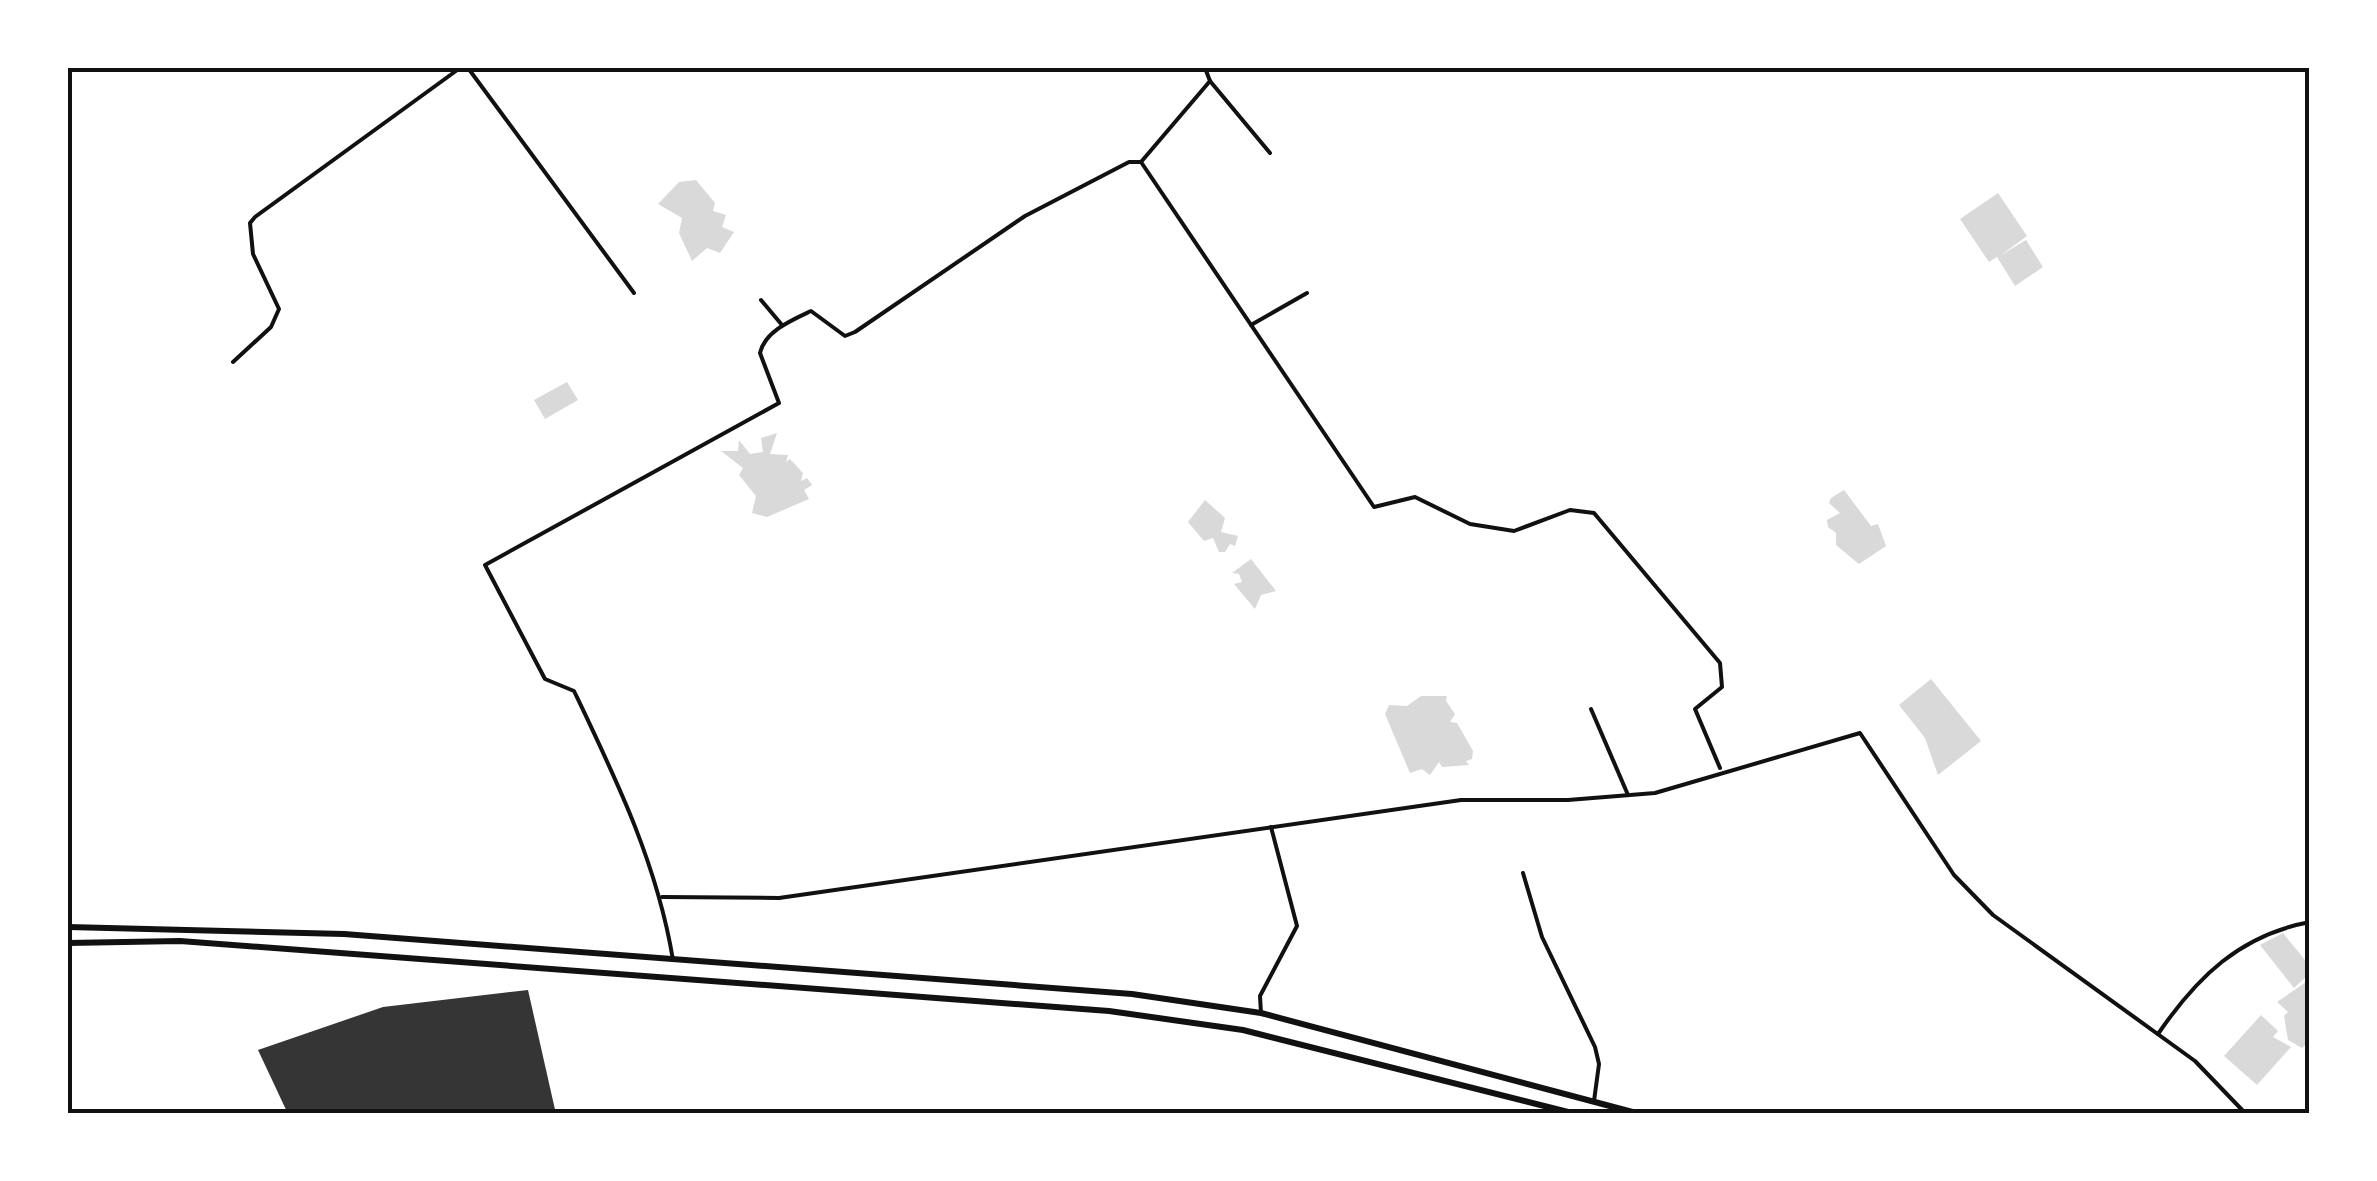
<svg xmlns="http://www.w3.org/2000/svg" width="2377" height="1181" font-family="Mulish,sans-serif">
	<style>
		.water { fill: #d9d9d9 }
		.building { fill: #353535 }
		.lines { fill: none; stroke-linecap: round; stroke-linejoin: round }
		.minor { stroke: #111; stroke-width: 4 }
		.trunk { stroke: #111; stroke-width: 6 }
		.neatline { fill: none; stroke: #111; stroke-width: 4 }
	</style>
	<rect width="100%" height="100%" fill="#fff"/>
	<g class="water">
		<polygon points="696,180 715,203 713,211 726,215 722,227 734,232 720,253 707,248 692,261 679,233 682,218 658,204 679,182"/>
		<polygon points="1998,193 2027,236 2001,255 2026,240 2043,267 2015,286 1997,257 1989,262 1960,219"/>
		<polygon points="567,382 578,400 545,419 534,400"/>
		<polygon points="777,433 770,454 788,455 786,462 790,459 803,473 801,481 807,478 812,485 804,490 809,499 767,517 752,513 756,496 739,475 743,468 721,451 738,451 739,440 750,454 763,452 761,438"/>
		<polygon points="1844,490 1871,526 1878,524 1886,546 1859,564 1836,545 1836,533 1828,527 1827,520 1840,513 1829,503 1831,498"/>
		<polygon points="1205,500 1225,518 1221,532 1238,536 1235,546 1230,544 1225,552 1219,552 1213,538 1204,541 1188,522"/>
		<polygon points="1251,559 1276,591 1261,595 1255,609 1234,584 1242,582 1239,574 1232,573"/>
		<polygon points="1931,679 1981,741 1938,775 1925,738 1899,705"/>
		<polygon points="1421,696 1447,696 1446,701 1455,714 1450,722 1457,723 1473,751 1472,759 1466,761 1469,765 1442,767 1439,762 1430,775 1422,769 1410,773 1385,714 1389,705 1407,706"/>
		<polygon points="2283,933 2309,965 2309,974 2294,988 2260,945"/>
		<polygon points="2309,980 2309,1042 2302,1048 2288,1040 2284,1016 2288,1012 2277,1002"/>
		<polygon points="2261,1015 2278,1031 2273,1037 2291,1047 2257,1085 2224,1056"/>
	</g>
	<polygon class="building" points="528,990 556,1114 288,1114 258,1050 383,1007"/>
	<g class="lines">
		<g class="minor">
			<polyline points="468,68 634,293"/>
			<polyline points="1205,68 1210,81 1141,162 1374,507 1415,497 1470,524 1514,531 1570,510 1594,513 1720,663 1722,687 1695,709 1720,768"/>
			<polyline points="1210,81 1270,153"/>
			<polyline points="761,300 782,325"/>
			<polyline points="1251,325 1307,293"/>
			<polyline points="233,362 271,327 279,309 253,254 250,223 255,217 460,68"/>
			<polyline points="1591,709 1628,795"/>
			<polyline points="1523,873 1542,937 1595,1047 1599,1064 1594,1101"/>
			<polyline points="662,897 779,898 1461,800 1568,800 1655,793 1860,733 1954,875 1993,915 2195,1061 2246,1114"/>
			<path d="M673,960C657,863 616,779 574,691L545,679L485,565L779,403L760,353C765,331 792,320 811,311L845,336L855,332L1025,216L1129,162H1141"/>
			<polyline points="1261,1013 1260,996 1297,926 1271,827"/>
			<path d="M2158,1034C2197,977 2240,935 2310,922"/>
		</g>
		<g class="trunk">
			<polyline points="68,927 344,934 1132,994 1261,1013 1640,1114"/>
			<polyline points="68,943 180,941 1109,1011 1243,1030 1576,1114"/>
		</g>
	</g>
	<rect width="2377" height="1181" fill="none" stroke="#ffffff" stroke-width="140"/>
	<rect x="70" y="70" width="2237" height="1041" class="neatline"/>
</svg>
